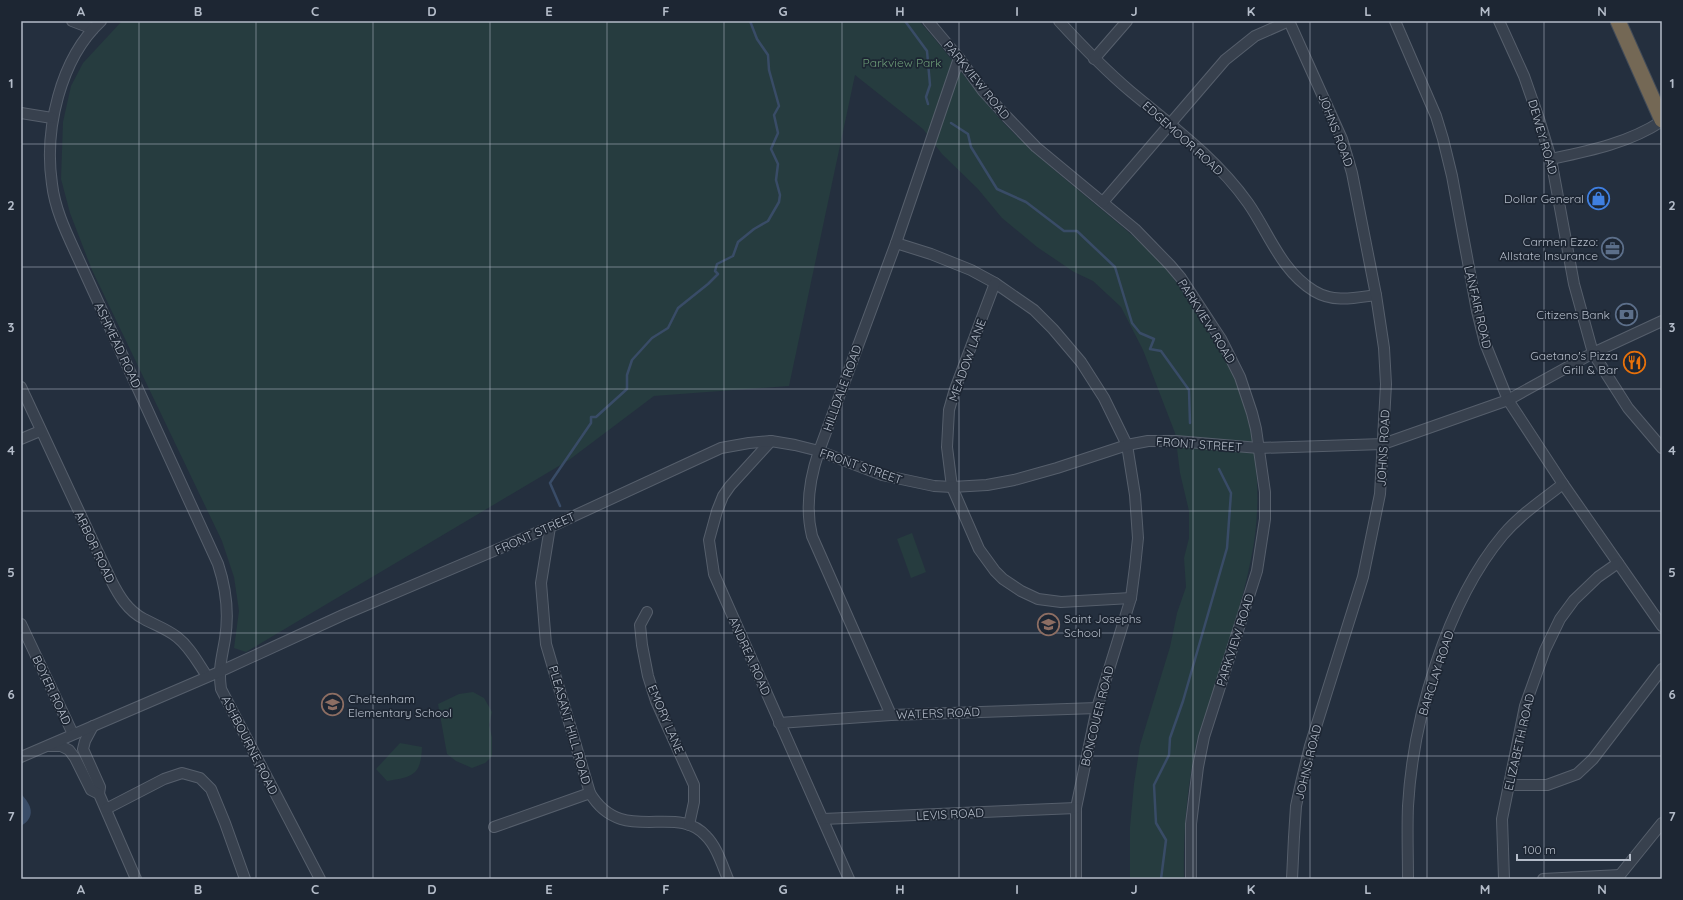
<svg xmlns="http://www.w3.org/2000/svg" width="1683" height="900" font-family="Quicksand,sans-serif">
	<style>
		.green { fill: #263c3f }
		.water { fill: #394c67 }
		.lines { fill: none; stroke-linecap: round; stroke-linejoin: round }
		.stream { stroke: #394c67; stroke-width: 2.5 }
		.minor-casing { stroke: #565f6c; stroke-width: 12 }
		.highway-casing { stroke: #434c59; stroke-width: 17 }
		.minor { stroke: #38414e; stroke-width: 10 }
		.highway { stroke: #746855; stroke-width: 15 }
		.grid { fill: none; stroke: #b4bcc9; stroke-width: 1; stroke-opacity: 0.55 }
		.labels { text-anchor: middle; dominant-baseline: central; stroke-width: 3.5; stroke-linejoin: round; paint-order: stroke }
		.park-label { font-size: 12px; fill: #6b9a76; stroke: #1d2633 }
		.street-label { font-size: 12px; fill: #b4bcc9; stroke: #1d2633 }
		.poi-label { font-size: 12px; fill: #b4bcc9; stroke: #1d2633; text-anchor: end }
		.neatline { fill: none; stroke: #b4bcc9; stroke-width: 1.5 }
		.grid-label { font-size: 13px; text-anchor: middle; font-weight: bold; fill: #b4bcc9 }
	</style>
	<rect width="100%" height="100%" fill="#242f3e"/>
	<g class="green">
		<path d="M122,21H919C955,60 983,106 1023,142C1065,182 1113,216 1155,256C1172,273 1183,293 1196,313C1208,332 1222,351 1232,373C1257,429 1264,498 1251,559C1242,606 1225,652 1211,698C1207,712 1201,726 1197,740C1187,786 1183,833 1184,879H1130V827L1134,784L1140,745L1170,647L1177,613L1186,587L1184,558L1189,538V511L1180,473L1175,433L1143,350L1121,307L1093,281L1074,272L1037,247L1002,218L978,189L942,154L923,129L855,75L789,386L654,396L569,460L246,652L234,648L239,611L234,577L222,541L92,270L70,213L61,179L63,122L71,86L83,63Z"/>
		<polygon points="912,533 926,572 911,578 897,539"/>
		<polygon points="473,692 484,698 492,712 489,725 492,737 492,756 485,763 472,768 456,761 447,754 438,704 459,694"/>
		<path d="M400,743L422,747C421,775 413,777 387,781L376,769Z"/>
	</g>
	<path class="water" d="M21,794C32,805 36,817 21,826Z"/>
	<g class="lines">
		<g class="stream">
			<polyline points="905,21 927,51 930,85 926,97 928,104"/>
			<polyline points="951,123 968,134 971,147 997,189 1026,202 1064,231 1077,231 1115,267 1132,323 1140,333 1154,339 1150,349 1161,351 1189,390 1190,423"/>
			<polyline points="560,506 550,483 591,423 591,417 596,417 627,389 627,375 632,360 652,338 668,328 678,308 708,284 718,274 715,271 717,264 733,256 738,242 754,229 768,221 779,202 780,195 776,180 778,164 771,149 778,133 774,115 779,106 769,70 768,55 757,39 750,21"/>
			<polyline points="1161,879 1166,840 1156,823 1154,785 1169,755 1170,738 1183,701 1227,548 1231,493 1219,469"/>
		</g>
		<defs>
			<g id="minor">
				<polyline points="72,21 93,29"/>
				<path d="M101,21C60,59 44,130 52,184C55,210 67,234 78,258L218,564C226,588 229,614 225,639C222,658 218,668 221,689L320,879"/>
				<polyline points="928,21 959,58 983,91 1007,117 1036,147 1135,229 1170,265 1181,278 1221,339 1240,377 1252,413 1256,429 1265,492 1265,519 1257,571 1204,737 1198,767 1191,824 1191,879"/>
				<path d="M1059,21C1082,46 1104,69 1130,91C1172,126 1216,158 1248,203C1269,233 1281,271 1314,291C1334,303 1354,298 1376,295"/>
				<polyline points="1289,21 1342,139 1352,173 1376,295 1384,348 1386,384 1380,494 1363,577 1310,746 1301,783 1296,806 1294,837 1292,879"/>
				<polyline points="1395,21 1436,116 1443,139 1452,176 1477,311 1485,343 1508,400 1563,484 1662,626"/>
				<polyline points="1499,21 1524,76 1539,119 1551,159 1574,284 1593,353 1628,408 1662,448"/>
				<polyline points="1094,59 1127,21"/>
				<polyline points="21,113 52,118"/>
				<path d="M1551,159C1589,151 1629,143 1662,121"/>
				<polyline points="1103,202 1225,60 1255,36 1289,21"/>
				<polyline points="896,243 931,254 971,270 995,283 1034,310 1053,329 1081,362 1104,398 1127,445 1135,495 1138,538 1135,567 1131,598 1097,708 1076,808 1076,879"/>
				<polyline points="995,283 955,389 949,410 947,447 952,487 979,549 995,571 1003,579 1021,591 1038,599 1061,602 1131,598"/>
				<path d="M21,387L111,580C119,596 128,611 144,619C155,625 167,629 177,637C190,647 198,663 207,676"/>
				<polyline points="21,439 40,431"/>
				<polyline points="771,441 730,486 723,496 717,511 709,540 714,574 849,879"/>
				<path d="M550,527L541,583L546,644L590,793C622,847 676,802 706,836C717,847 722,865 728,879"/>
				<polyline points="647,612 640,625 642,645 648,676 656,701 694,785 694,802 689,825"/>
				<polyline points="21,624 73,734"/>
				<path d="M891,715L812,536C805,507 809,480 819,451L896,243L959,58"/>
				<polyline points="779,723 891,715 1097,708"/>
				<polyline points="93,726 85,741 83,749 100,787 99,794"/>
				<polyline points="49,746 61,746 69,750 75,758 91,790 99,794 136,879"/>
				<polyline points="21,757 219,672 343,615 550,527 721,448 749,443 771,441 795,445 819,451 882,475 934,486 952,487 987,485 1014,480 1057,468 1127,445 1148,441 1176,441 1259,448 1383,444 1508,400 1593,353 1662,321"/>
				<polyline points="1509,785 1547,785 1577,774 1593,759 1662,669"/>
				<polyline points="106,809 164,779 182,773 200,778 211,789 225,823 245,879"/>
				<polyline points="823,819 1076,808"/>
				<polyline points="494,827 590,793"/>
				<polyline points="1620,875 1662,823"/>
				<path d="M1408,879C1408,855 1407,830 1408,806C1413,719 1446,603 1503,535C1520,515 1542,500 1563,484"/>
				<polyline points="1504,879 1502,819 1525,706 1545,650 1560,619 1574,600 1598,577 1618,563"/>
				<polyline points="1543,879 1620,875"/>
			</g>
			<polyline id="highway" points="1618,21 1662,120"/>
		</defs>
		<use href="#minor" class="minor-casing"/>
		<use href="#highway" class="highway-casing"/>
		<use href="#minor" class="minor"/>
		<use href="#highway" class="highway"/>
	</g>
	<path class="grid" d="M139,21V879M256,21V879M373,21V879M490,21V879M607,21V879M724,21V879M842,21V879M959,21V879M1076,21V879M1193,21V879M1310,21V879M1427,21V879M1544,21V879M21,144H1662M21,267H1662M21,389H1662M21,511H1662M21,633H1662M21,756H1662"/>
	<defs>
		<symbol id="shop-ring" viewBox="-11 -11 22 22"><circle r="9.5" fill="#1d2633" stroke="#3f7fe0" stroke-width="1.5"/><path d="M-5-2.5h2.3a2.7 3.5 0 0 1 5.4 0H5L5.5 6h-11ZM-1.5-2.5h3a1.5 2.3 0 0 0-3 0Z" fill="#3f7fe0"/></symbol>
		<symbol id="office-ring" viewBox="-11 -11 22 22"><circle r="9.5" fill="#1d2633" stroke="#5c6f8a" stroke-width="1.5"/><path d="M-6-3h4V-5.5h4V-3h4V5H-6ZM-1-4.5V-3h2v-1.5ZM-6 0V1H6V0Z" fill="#5c6f8a"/></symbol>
		<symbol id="bank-ring" viewBox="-11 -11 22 22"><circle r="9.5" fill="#1d2633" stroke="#5c6f8a" stroke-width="1.5"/><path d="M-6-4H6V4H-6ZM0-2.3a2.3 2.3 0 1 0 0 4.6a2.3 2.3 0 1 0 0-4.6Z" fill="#5c6f8a"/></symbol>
		<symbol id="restaurant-ring" viewBox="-11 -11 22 22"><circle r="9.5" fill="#1d2633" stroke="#e8710a" stroke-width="1.5"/><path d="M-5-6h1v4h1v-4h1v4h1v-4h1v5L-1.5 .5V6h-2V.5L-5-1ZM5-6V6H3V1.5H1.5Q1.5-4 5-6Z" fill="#e8710a"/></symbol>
		<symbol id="school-ring" viewBox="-11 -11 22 22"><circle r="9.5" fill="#1d2633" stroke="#8d6e63" stroke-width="1.5"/><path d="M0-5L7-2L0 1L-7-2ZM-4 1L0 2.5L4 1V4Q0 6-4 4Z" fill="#8d6e63"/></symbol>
	</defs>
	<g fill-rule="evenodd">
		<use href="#shop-ring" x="1586" y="186" width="25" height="25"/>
		<use href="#office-ring" x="1600" y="236" width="25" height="25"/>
		<use href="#bank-ring" x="1614" y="302" width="25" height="25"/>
		<use href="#restaurant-ring" x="1622" y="350" width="25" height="25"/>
		<use href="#school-ring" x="1036" y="612" width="25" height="25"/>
		<use href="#school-ring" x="320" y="692" width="25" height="25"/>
	</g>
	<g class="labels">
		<g class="park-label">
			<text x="902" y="62">Parkview Park</text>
		</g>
		<g class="street-label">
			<text transform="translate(977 80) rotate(51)">PARKVIEW ROAD</text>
			<text transform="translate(1336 130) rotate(69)">JOHNS ROAD</text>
			<text transform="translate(1543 137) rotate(74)">DEWEY ROAD</text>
			<text transform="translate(1183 138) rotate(42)">EDGEMOOR ROAD</text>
			<text transform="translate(1478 307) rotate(77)">LANFAIR ROAD</text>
			<text transform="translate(1207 321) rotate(58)">PARKVIEW ROAD</text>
			<text transform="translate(118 345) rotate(65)">ASHMEAD ROAD</text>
			<text transform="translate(967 360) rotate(-70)">MEADOW LANE</text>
			<text transform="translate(842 388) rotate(-70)">HILLDALE ROAD</text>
			<text transform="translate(1199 444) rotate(4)">FRONT STREET</text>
			<text transform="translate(1383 448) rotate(-87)">JOHNS ROAD</text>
			<text transform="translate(861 466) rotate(19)">FRONT STREET</text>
			<text transform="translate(535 533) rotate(-24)">FRONT STREET</text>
			<text transform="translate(95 547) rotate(65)">ARBOR ROAD</text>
			<text transform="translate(1235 640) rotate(-72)">PARKVIEW ROAD</text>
			<text transform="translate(750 656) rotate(66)">ANDREA ROAD</text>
			<text transform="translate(1436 673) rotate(-72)">BARCLAY ROAD</text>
			<text transform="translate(52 690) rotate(65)">BOYER ROAD</text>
			<text transform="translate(938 713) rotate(-2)">WATERS ROAD</text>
			<text transform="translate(1097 716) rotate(-76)">BONCOUER ROAD</text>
			<text transform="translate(666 719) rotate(67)">EMORY LANE</text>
			<text transform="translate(570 725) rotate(74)">PLEASANT HILL ROAD</text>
			<text transform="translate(1519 742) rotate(-77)">ELIZABETH ROAD</text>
			<text transform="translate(250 745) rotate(63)">ASHBOURNE ROAD</text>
			<text transform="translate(1308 762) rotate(-76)">JOHNS ROAD</text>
			<text transform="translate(950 814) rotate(-3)">LEVIS ROAD</text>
		</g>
		<g class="poi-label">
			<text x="1584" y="198">Dollar General</text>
			<text x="1598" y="241">Carmen Ezzo:<tspan x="1598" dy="14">Allstate Insurance</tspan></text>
			<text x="1610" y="314">Citizens Bank</text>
			<text x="1618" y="355">Gaetano's Pizza<tspan x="1618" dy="14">Grill &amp; Bar</tspan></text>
			<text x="1064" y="618" text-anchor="start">Saint Josephs<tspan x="1064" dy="14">School</tspan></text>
			<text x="348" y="698" text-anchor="start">Cheltenham<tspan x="348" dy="14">Elementary School</tspan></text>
		</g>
	</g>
	<rect width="1683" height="900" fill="none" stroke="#1d2633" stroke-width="44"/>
	<path d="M1517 854v6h113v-6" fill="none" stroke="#b4bcc9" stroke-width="2"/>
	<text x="1523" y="854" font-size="12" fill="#b4bcc9" stroke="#1d2633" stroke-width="3" paint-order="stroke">100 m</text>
	<rect x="22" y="22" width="1639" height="856" class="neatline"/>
	<g class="grid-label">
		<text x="81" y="16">A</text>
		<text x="198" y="16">B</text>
		<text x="315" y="16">C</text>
		<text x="432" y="16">D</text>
		<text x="549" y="16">E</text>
		<text x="666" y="16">F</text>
		<text x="783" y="16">G</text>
		<text x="900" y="16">H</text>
		<text x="1017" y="16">I</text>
		<text x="1134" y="16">J</text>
		<text x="1251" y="16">K</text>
		<text x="1368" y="16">L</text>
		<text x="1485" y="16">M</text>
		<text x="1602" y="16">N</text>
		<text x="11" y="88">1</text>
		<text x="1672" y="88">1</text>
		<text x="11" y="210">2</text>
		<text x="1672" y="210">2</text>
		<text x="11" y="332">3</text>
		<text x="1672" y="332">3</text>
		<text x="11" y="455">4</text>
		<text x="1672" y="455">4</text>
		<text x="11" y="577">5</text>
		<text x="1672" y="577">5</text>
		<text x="11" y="699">6</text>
		<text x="1672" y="699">6</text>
		<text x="11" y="821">7</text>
		<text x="1672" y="821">7</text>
		<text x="81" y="894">A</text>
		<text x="198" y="894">B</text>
		<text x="315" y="894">C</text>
		<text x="432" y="894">D</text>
		<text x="549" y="894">E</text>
		<text x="666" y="894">F</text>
		<text x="783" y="894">G</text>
		<text x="900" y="894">H</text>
		<text x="1017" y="894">I</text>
		<text x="1134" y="894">J</text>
		<text x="1251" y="894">K</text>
		<text x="1368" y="894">L</text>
		<text x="1485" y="894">M</text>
		<text x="1602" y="894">N</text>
	</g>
</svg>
